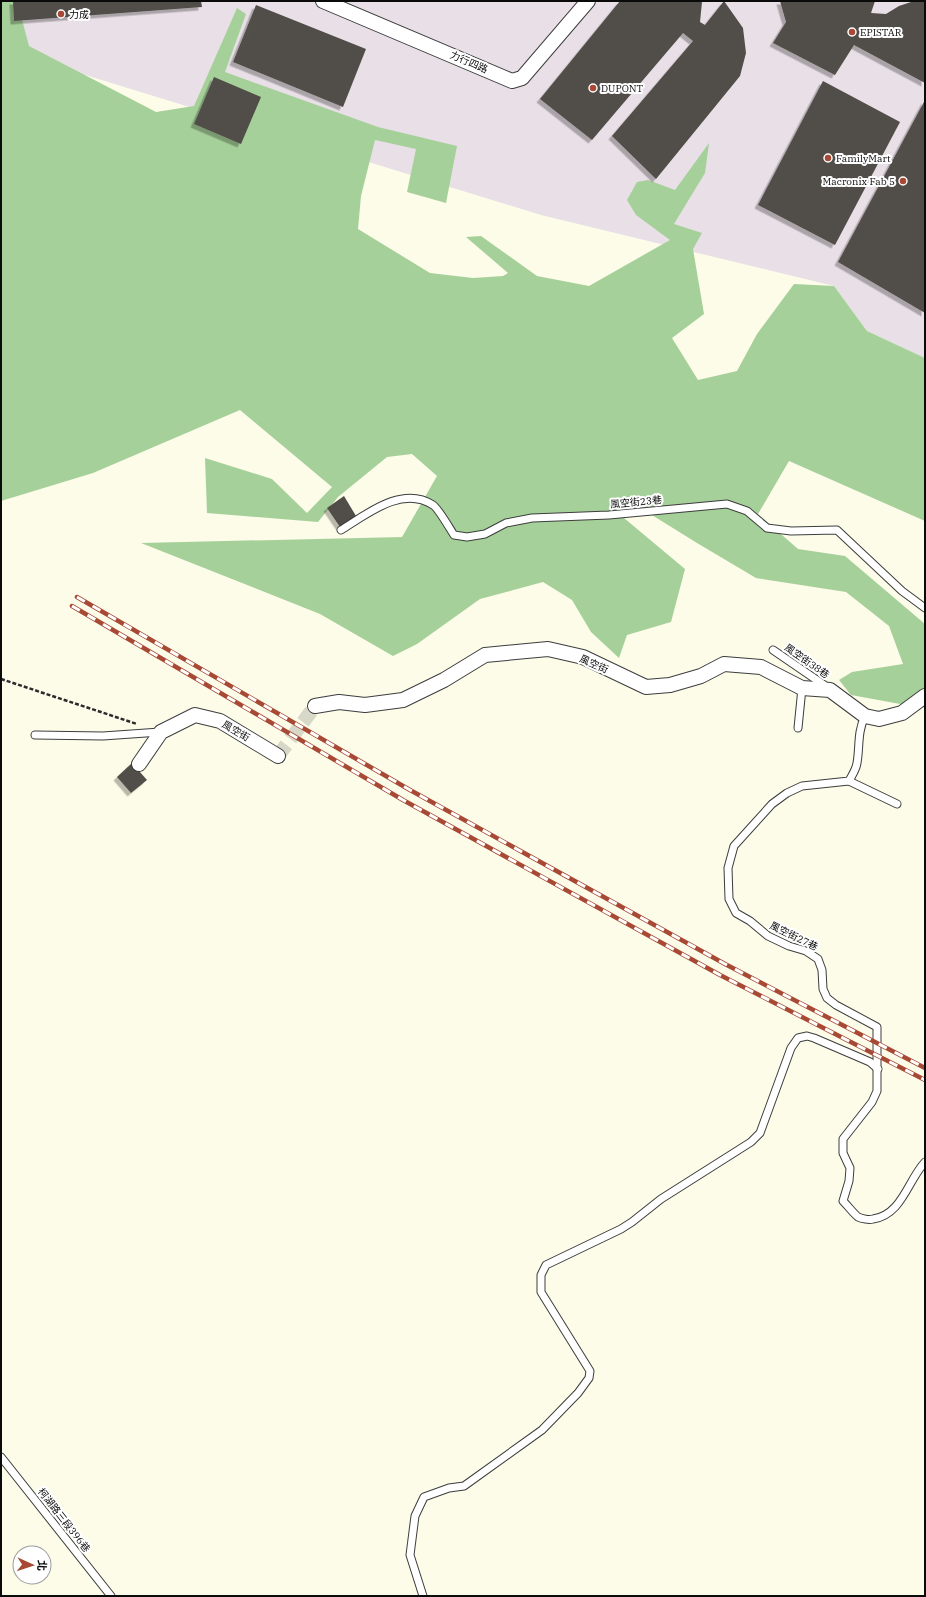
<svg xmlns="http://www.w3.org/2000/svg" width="926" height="1597" font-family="'IBM Plex Serif','Noto Sans TC',serif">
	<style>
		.industrial { fill: #e8dfe7 }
		.forest { fill: #a6d09a }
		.building { fill: #514d48; filter: url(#shadow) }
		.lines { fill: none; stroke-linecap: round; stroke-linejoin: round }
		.minor-tunnel { stroke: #d8d8c8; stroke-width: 14; stroke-dasharray: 14 7; stroke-linecap: butt }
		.service-casing { stroke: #3d3d3d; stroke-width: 9 }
		.minor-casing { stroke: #3d3d3d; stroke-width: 16 }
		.path { stroke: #2c2c2c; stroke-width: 2.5; stroke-dasharray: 4 2; stroke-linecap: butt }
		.service { stroke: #fff; stroke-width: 7 }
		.minor { stroke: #fff; stroke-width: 14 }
		.rail-casing { stroke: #a74935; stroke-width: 4.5 }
		.rail { stroke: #fff; stroke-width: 3; stroke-dasharray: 9; stroke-linecap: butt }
		.poi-dot { fill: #a74935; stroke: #fff; stroke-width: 1.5 }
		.labels { text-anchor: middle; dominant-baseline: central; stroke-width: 4; stroke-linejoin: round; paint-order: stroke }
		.poi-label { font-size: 10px; fill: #0a0a0a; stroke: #fff; text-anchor: start }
		.street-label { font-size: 10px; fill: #0a0a0a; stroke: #fff }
	</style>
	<defs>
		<filter id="shadow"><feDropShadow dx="-3.5" dy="3.5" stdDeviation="0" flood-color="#0004"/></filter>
	</defs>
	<rect width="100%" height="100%" fill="#fcfce9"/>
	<polygon class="industrial" points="8,1 925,1 925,358 867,331 834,286 541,215 14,53"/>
	<polygon class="forest" points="1,1 17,1 29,46 156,112 194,106 237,8 246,14 225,72 378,127 457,146 446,203 407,192 416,149 375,140 361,196 358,229 430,273 473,278 503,276 508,273 466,237 481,236 537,276 589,286 670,240 636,215 627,200 637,182 648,180 675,190 709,143 705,173 674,224 702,233 693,249 704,314 672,338 698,380 737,371 757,334 794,284 834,286 867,331 925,358 925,521 789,461 758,514 798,549 845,556 925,624 925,688 911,706 851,695 839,680 852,672 903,664 889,626 846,592 756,578 697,543 639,507 624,518 685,569 671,622 627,635 619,658 591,632 572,600 543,582 480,599 417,644 393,656 320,614 141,543 402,537 437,476 412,454 387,457 338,497 318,522 207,513 205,458 272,479 307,513 332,487 240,410 93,473 1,501"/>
	<g class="building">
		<polygon points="13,1 201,1 202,7 14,21"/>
		<polygon points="620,1 701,1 702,2 700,22 705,25 724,1 743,28 746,53 740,76 656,179 612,136 693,41 683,33 592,140 540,99"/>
		<polygon points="780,1 875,1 871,13 886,14 899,6 914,1 925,1 925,83 854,45 835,75 773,43 786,22"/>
		<polygon points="256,5 366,49 343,107 233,62"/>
		<polygon points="214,77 261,97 241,144 194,124"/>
		<polygon points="823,81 900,122 835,245 758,205"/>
		<polygon points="925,100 925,313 838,262"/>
		<polygon points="344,496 356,516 340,527 327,508"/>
		<polygon points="132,763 147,780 131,793 117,777"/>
	</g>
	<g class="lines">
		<polyline class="minor-tunnel" points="278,756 315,706"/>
		<defs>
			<g id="service">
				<path d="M341,530C367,514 402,485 433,505C438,508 450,529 454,535L467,537L485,534L506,523L532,518L609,515L727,504L747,511L767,528L791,531L837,530L902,591L925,608"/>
				<polyline points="773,650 827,687"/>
				<path d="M865,716C857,733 860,746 857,763C856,770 852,775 849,781L802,786L787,793L772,804L734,846L728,868L729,899L736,913L750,921L768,936L789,946L806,951L818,959L822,970L823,989L827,998L836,1005L877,1027V1091L872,1102L843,1139V1153L850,1168L849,1181L843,1201C848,1206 853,1213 858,1217C862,1219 869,1220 873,1219C902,1215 908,1180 925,1162"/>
				<polyline points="798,728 802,688"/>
				<polyline points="35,735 103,736 160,732"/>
				<polyline points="849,781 897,804"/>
				<polyline points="1,1457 111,1596"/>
				<polyline points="423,1596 410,1555 415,1516 424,1497 449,1488 464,1486 542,1430 578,1393 589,1378 590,1371 541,1292 541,1275 546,1265 621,1229 632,1222 661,1199 751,1142 760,1133 791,1048 798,1038 807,1036 814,1038 870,1062 878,1069"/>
			</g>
			<g id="minor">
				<polyline points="323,1 512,81 522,78 588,1"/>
				<polyline points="315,706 339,702 365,705 403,700 444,680 485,655 548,649 583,657 646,687 670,685 701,676 724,664 761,667 802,688 830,690 865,716 879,719 902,713 925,696"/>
				<polyline points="139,764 161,732 195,715 220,721 278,756"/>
			</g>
		</defs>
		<use href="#service" class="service-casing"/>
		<use href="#minor" class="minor-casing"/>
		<polyline class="path" points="1,679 137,724"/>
		<use href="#service" class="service"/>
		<use href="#minor" class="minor"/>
		<defs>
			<g id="rail">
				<polyline points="77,597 410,790 725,964 925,1068"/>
				<polyline points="72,606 403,800 720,975 925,1080"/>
			</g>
		</defs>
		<use href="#rail" class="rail-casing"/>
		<use href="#rail" class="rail"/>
	</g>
	<g class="poi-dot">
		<circle cx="61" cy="14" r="4"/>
		<circle cx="852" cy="32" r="4"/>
		<circle cx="593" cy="88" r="4"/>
		<circle cx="828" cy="158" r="4"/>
		<circle cx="903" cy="181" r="4"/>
	</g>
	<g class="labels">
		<g class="poi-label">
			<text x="69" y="14">力成</text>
			<text x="860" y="32">EPISTAR</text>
			<text x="601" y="88">DUPONT</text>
			<text x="836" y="158">FamilyMart</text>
			<text x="895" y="181" text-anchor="end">Macronix Fab 5</text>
		</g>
		<g class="street-label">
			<text transform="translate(469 62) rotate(23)">力行四路</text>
			<text transform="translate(636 502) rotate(-5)">風空街23巷</text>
			<text transform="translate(807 661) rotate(35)">風空街38巷</text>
			<text transform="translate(594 664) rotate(24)">風空街</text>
			<text transform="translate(236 731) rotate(31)">風空街</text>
			<text transform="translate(794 936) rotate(26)">風空街27巷</text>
			<text transform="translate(64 1520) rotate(52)">柯湖路三段396巷</text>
		</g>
	</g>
	<rect width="926" height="1597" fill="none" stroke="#0a0a0a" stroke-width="4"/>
	<g transform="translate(32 1565) rotate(93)"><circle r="19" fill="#ffffff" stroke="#9d9d9d"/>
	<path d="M0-3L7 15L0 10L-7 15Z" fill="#a74935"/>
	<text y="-6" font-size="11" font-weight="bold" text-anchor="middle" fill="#0a0a0a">北</text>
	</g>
</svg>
